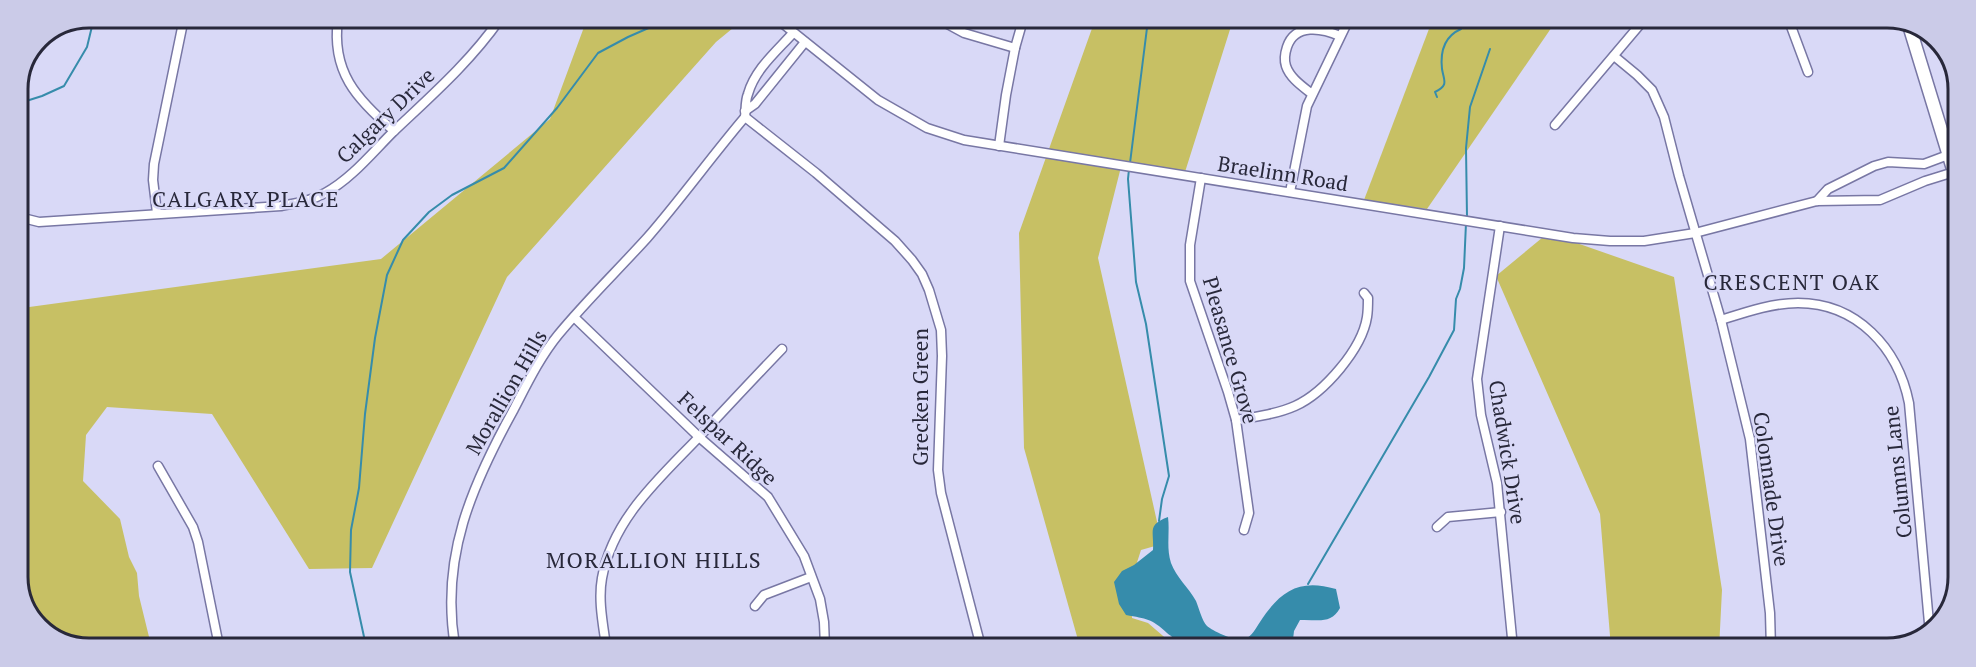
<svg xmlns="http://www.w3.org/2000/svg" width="1976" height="667" font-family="'PT Serif',serif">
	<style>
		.green { fill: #c7c064 }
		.water { fill: #368cab }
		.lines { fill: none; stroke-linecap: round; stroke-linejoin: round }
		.stream { stroke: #368cab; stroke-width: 2 }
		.street-casing { stroke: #7877a4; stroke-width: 11 }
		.secondary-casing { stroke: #7877a4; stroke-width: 15 }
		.street { stroke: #fff; stroke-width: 8 }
		.secondary { stroke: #fff; stroke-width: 12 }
		.labels { text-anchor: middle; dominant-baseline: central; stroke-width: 5; stroke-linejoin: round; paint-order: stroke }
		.street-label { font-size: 21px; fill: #28283a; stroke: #d9d9f7 }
		.neighbourhood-label { font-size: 22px; letter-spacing: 1.5px; fill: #28283a; stroke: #d9d9f7 }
		.rim { fill: none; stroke: #28283a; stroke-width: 3 }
	</style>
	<rect width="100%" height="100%" fill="#d9d9f7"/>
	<g class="green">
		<polygon points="587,19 744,19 716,42 507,277 372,568 309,569 212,414 107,407 86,435 83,481 120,519 129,557 137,573 139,596 151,645 67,645 33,621 18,583 18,305 22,308 381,259 550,119"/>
		<polygon points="1095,20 1233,20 1185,172 1122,163 1098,258 1162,544 1141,550 1131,581 1132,618 1148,623 1177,648 1080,647 1024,448 1019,233"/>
		<polygon points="1432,21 1556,21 1427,209 1364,200"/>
		<polygon points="1548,233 1674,277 1722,590 1719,649 1611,648 1600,514 1496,276"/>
	</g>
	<path class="water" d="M1168,517C1170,533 1166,547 1171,563C1176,577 1189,588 1196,601C1199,608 1202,621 1207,626C1214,632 1237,642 1245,639C1252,636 1256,628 1260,622C1280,591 1299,578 1336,589L1340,608C1331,625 1317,619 1300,620L1294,631L1292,648H1176L1178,644C1175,638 1172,637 1167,633C1151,618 1147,619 1126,615L1119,604L1114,582L1122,571L1134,565L1153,550C1154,530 1147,525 1168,517Z"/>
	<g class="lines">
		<g class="stream">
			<path d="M1437,97L1435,92C1449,85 1444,81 1442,69C1440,51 1445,36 1461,29L1459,21"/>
			<polyline points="23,102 42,96 64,86 87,47 94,18"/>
			<polyline points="1130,163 1148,20"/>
			<polyline points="1129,169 1128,179 1136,282 1146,324 1169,476 1162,499 1159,521"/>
			<polyline points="1467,217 1466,148 1470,107 1490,49"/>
			<polyline points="1308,584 1429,377 1454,330 1456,299 1460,289 1464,268 1466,223"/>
			<polyline points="366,646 350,572 351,530 359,488 365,414 375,338 387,275 403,240 429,212 452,195 504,168 557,108 598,53 628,37 669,19"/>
		</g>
		<defs>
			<g id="street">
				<path d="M338,19C331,71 356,99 394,131"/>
				<polyline points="777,19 878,100 927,128 964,140 1573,238 1610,241 1644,241 1695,233 1817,201 1880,200 1925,181 1954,172"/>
				<polyline points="940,20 964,33 1015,48"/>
				<polyline points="1789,21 1808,72"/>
				<polyline points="1614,56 1637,75 1652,90 1664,117 1679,176 1721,320 1750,439 1770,613 1771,649"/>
				<path d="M1312,94C1302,86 1290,78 1286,66C1284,60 1285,53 1287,47C1295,23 1322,28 1340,36"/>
				<polyline points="745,111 755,104 805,42"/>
				<polyline points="745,117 816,173 895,241 912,260 922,274 929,290 941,330 942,356 938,470 941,493 981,647"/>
				<polyline points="1555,125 1643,21"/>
				<polyline points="999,146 1006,95 1015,48 1023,20"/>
				<polyline points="1201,178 1190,245 1190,281 1228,392 1236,420 1249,513 1244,530"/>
				<polyline points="1290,192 1307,106 1348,21"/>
				<polyline points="1817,201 1828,189 1874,166 1888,162 1924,164 1948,155"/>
				<polyline points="157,213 153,180 154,164 184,18"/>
				<path d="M23,218L39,222L281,206C297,203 311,201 325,193C351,179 372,153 393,132C431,96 470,62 500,19"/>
				<polyline points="1500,226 1477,379 1481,415 1497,483 1513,648"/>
				<polyline points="574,317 699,437 768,497 804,556 820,599 824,622 825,647"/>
				<path d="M1721,320C1746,312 1772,303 1798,303C1857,303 1898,348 1909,403L1930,634"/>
				<path d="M1236,420C1255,417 1277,414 1295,406C1324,393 1362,349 1367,317C1368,311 1368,304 1368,298L1364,293"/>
				<polyline points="158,466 193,527 198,542 219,646"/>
				<polyline points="1437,527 1448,517 1501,512"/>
				<polyline points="755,606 764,595 811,577"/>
				<path d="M455,646C440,557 472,485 514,409C527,384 540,357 558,335C586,301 618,270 647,238C681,199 711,157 745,117C746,110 745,101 748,94C755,69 777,51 793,33"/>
				<path d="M606,646C603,624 598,600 602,578C613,518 660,478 700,436C727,407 754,378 782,349"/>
			</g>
			<polyline id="secondary" points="1908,22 1957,182"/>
		</defs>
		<use href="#street" class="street-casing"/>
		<use href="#secondary" class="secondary-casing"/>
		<use href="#street" class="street"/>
		<use href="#secondary" class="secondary"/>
	</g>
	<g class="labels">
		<g class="street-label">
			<text transform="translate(385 115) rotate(-44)">Calgary Drive</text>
			<text transform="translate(1283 173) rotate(9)">Braelinn Road</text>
			<text transform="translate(1231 350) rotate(74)">Pleasance Grove</text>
			<text transform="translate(506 392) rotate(-60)">Morallion Hills</text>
			<text transform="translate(920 397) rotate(-90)">Grecken Green</text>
			<text transform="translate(728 438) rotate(43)">Felspar Ridge</text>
			<text transform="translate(1508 452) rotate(81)">Chadwick Drive</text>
			<text transform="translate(1897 472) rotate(-96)">Columns Lane</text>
			<text transform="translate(1772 489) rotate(82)">Colonnade Drive</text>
		</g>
		<g class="neighbourhood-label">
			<text x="246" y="198">CALGARY PLACE</text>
			<text x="1792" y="281">CRESCENT OAK</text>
			<text x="654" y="559">MORALLION HILLS</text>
		</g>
	</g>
	<path d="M0 0H1976V667H0ZM89 28H1887A61 61 0 0 1 1948 89V577A61 61 0 0 1 1887 638H89A61 61 0 0 1 28 577V89A61 61 0 0 1 89 28Z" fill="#cbcbe8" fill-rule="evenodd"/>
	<path class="rim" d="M89 28H1887A61 61 0 0 1 1948 89V577A61 61 0 0 1 1887 638H89A61 61 0 0 1 28 577V89A61 61 0 0 1 89 28Z"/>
</svg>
